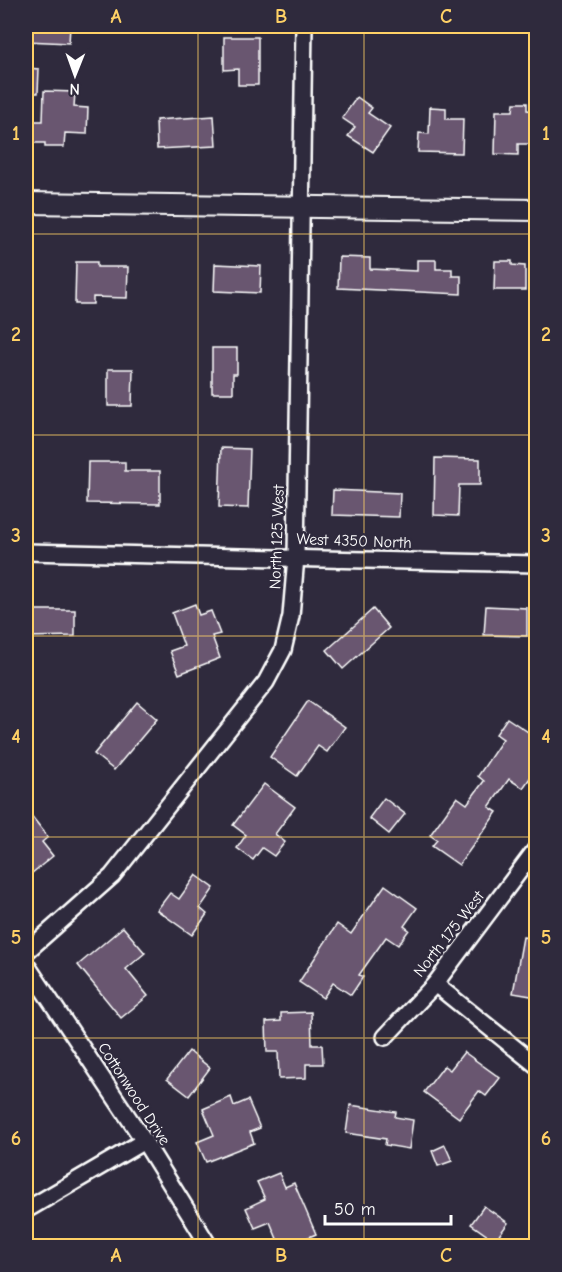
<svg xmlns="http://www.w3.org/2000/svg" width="562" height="1272" font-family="'Comic Neue',sans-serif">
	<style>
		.building { fill: #695770; stroke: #fff; stroke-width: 1.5 }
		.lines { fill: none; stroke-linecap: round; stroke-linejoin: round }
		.minor-casing { stroke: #fff; stroke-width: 20 }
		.tertiary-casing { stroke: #fff; stroke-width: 24 }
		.minor { stroke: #2f2a3d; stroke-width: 15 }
		.tertiary { stroke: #2f2a3d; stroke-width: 20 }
		.grid { fill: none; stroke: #ffd166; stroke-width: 1.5; stroke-opacity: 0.55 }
		.labels { text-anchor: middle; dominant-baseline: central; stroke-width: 5; stroke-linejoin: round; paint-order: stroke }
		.street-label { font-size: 16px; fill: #fff; stroke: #2f2a3d }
		.neatline { fill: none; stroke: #ffd166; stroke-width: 2 }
		.grid-label { font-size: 20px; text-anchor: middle; font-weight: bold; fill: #ffd166 }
	</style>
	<rect width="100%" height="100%" fill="#2f2a3d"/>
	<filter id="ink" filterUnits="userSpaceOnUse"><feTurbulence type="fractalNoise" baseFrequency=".0167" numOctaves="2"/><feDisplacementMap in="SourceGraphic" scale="12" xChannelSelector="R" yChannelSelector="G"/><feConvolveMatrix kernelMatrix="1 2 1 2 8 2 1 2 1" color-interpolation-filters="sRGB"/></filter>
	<g filter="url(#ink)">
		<g class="building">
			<polygon points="26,26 70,26 69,43 26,41"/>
			<polygon points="224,37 258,37 258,85 238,85 238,69 224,70"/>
			<polygon points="26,68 39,69 38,93 26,93"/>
			<polygon points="44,91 75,92 74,107 88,108 87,134 65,133 64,147 45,147 45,143 32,143 33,121 43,121"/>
			<polygon points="357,97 372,108 368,113 390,128 373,152 348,136 355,127 342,118"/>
			<polygon points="514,103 527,103 527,110 537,111 537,144 518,144 518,155 495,154 496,111 513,111"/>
			<polygon points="430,107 446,108 446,119 463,119 462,153 418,152 419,133 429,134"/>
			<polygon points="214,116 216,146 157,149 156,120"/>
			<polygon points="339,257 370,258 370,269 417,271 417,260 436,260 436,269 452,269 452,276 461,276 461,294 338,288"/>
			<polygon points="495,261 512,261 512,265 525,266 525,290 494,290"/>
			<polygon points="76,262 97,262 97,267 128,267 127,298 93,297 93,304 75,304"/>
			<polygon points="215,264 261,266 260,293 214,291"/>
			<polygon points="212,348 237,348 237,374 233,374 233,393 212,393"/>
			<polygon points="108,369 133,369 132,406 108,406"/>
			<polygon points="221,448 250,449 248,508 219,507"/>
			<polygon points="435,458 480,459 480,485 459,485 458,516 434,515"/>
			<polygon points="88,462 125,462 125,471 160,471 160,504 87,503"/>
			<polygon points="333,490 400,493 399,517 332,515"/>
			<polygon points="195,604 199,615 211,611 220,634 212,636 220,658 179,674 170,651 184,646 172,613"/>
			<polygon points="486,606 527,608 527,636 484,635"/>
			<polygon points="373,609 389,628 343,669 327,650"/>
			<polygon points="26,610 75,610 75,636 26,637"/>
			<polygon points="308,701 345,727 327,752 318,746 297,776 270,757"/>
			<polygon points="137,702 157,719 114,770 94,754"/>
			<polygon points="507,718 537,738 537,768 523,788 509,779 489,807 497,812 459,865 432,846 437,840 430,835 457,797 467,804 484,781 478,776 503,739 496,734"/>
			<polygon points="264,784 295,807 275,834 285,842 274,856 262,848 253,860 237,848 246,835 233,825"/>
			<polygon points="384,798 405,814 389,834 369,818"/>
			<polygon points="26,809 48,837 42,842 53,856 26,878"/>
			<polygon points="196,875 214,888 200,908 207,914 192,935 157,910 170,893 179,899"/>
			<polygon points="385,885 417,908 404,926 409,930 398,945 386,937 359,975 363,977 351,995 333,983 323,998 299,982 337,924 351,934"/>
			<polygon points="123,927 145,953 126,969 148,996 121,1018 78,965"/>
			<polygon points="523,937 537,939 537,997 513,993"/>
			<polygon points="311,1012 312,1045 322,1045 323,1064 306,1064 306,1078 279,1079 278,1052 267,1052 266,1022 281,1021 281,1013"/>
			<polygon points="189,1051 210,1068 189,1096 167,1079"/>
			<polygon points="464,1052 500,1078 486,1096 479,1091 459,1118 424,1092 444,1066 450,1070"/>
			<polygon points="231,1097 234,1106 248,1100 260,1128 250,1132 254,1143 206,1162 197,1142 214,1135 203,1109"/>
			<polygon points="350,1105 396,1112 395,1117 413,1120 409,1149 385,1145 386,1139 346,1133"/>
			<polygon points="445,1145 452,1161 438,1166 432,1151"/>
			<polygon points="279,1173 285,1187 294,1183 316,1234 288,1246 280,1246 270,1222 255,1228 246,1208 265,1199 257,1182"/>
			<polygon points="484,1206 508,1223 495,1241 471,1224"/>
		</g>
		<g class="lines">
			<defs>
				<g id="minor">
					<polyline points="26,552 536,564"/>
					<polyline points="26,952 112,876 266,682 283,650 291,616 296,557 304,26"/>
					<polyline points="26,964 144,1141 209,1246"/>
					<polyline points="435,984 536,1065"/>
					<polyline points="385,1037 435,984 536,849"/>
					<polyline points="26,1210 144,1141"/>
				</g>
				<polyline id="tertiary" points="26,203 536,210"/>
			</defs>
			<use href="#minor" class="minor-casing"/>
			<use href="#tertiary" class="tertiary-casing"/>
			<use href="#minor" class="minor"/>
			<use href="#tertiary" class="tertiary"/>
		</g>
	</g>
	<path class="grid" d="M198,26V1246M364,26V1246M26,234H536M26,435H536M26,636H536M26,837H536M26,1038H536"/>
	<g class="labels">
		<g class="street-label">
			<text transform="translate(277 537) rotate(-88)">North 125 West</text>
			<text transform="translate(354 541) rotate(2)">West 4350 North</text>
			<text transform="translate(449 934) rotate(-52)">North 175 West</text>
			<text transform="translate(134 1094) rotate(57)">Cottonwood Drive</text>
		</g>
	</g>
	<rect width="562" height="1272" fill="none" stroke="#2f2a3d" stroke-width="66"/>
	<g transform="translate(75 75) rotate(181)" stroke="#2f2a3d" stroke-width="4.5" paint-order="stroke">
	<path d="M0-4.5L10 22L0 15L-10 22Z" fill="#ffffff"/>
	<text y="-9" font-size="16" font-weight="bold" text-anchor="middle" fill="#ffffff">N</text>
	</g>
	<path d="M325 1215v9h126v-9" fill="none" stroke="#ffffff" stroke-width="3"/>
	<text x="334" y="1215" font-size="18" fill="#ffffff" stroke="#2f2a3d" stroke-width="4.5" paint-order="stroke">50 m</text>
	<rect x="33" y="33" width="496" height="1206" class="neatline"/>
	<g class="grid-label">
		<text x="116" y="23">A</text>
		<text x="281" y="23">B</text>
		<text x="446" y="23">C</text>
		<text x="16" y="140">1</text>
		<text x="546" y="140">1</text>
		<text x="16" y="341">2</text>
		<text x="546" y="341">2</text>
		<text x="16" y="542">3</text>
		<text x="546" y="542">3</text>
		<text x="16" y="743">4</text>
		<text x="546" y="743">4</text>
		<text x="16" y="944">5</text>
		<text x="546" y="944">5</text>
		<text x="16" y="1145">6</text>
		<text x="546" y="1145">6</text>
		<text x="116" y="1262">A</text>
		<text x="281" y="1262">B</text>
		<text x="446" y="1262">C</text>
	</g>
</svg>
